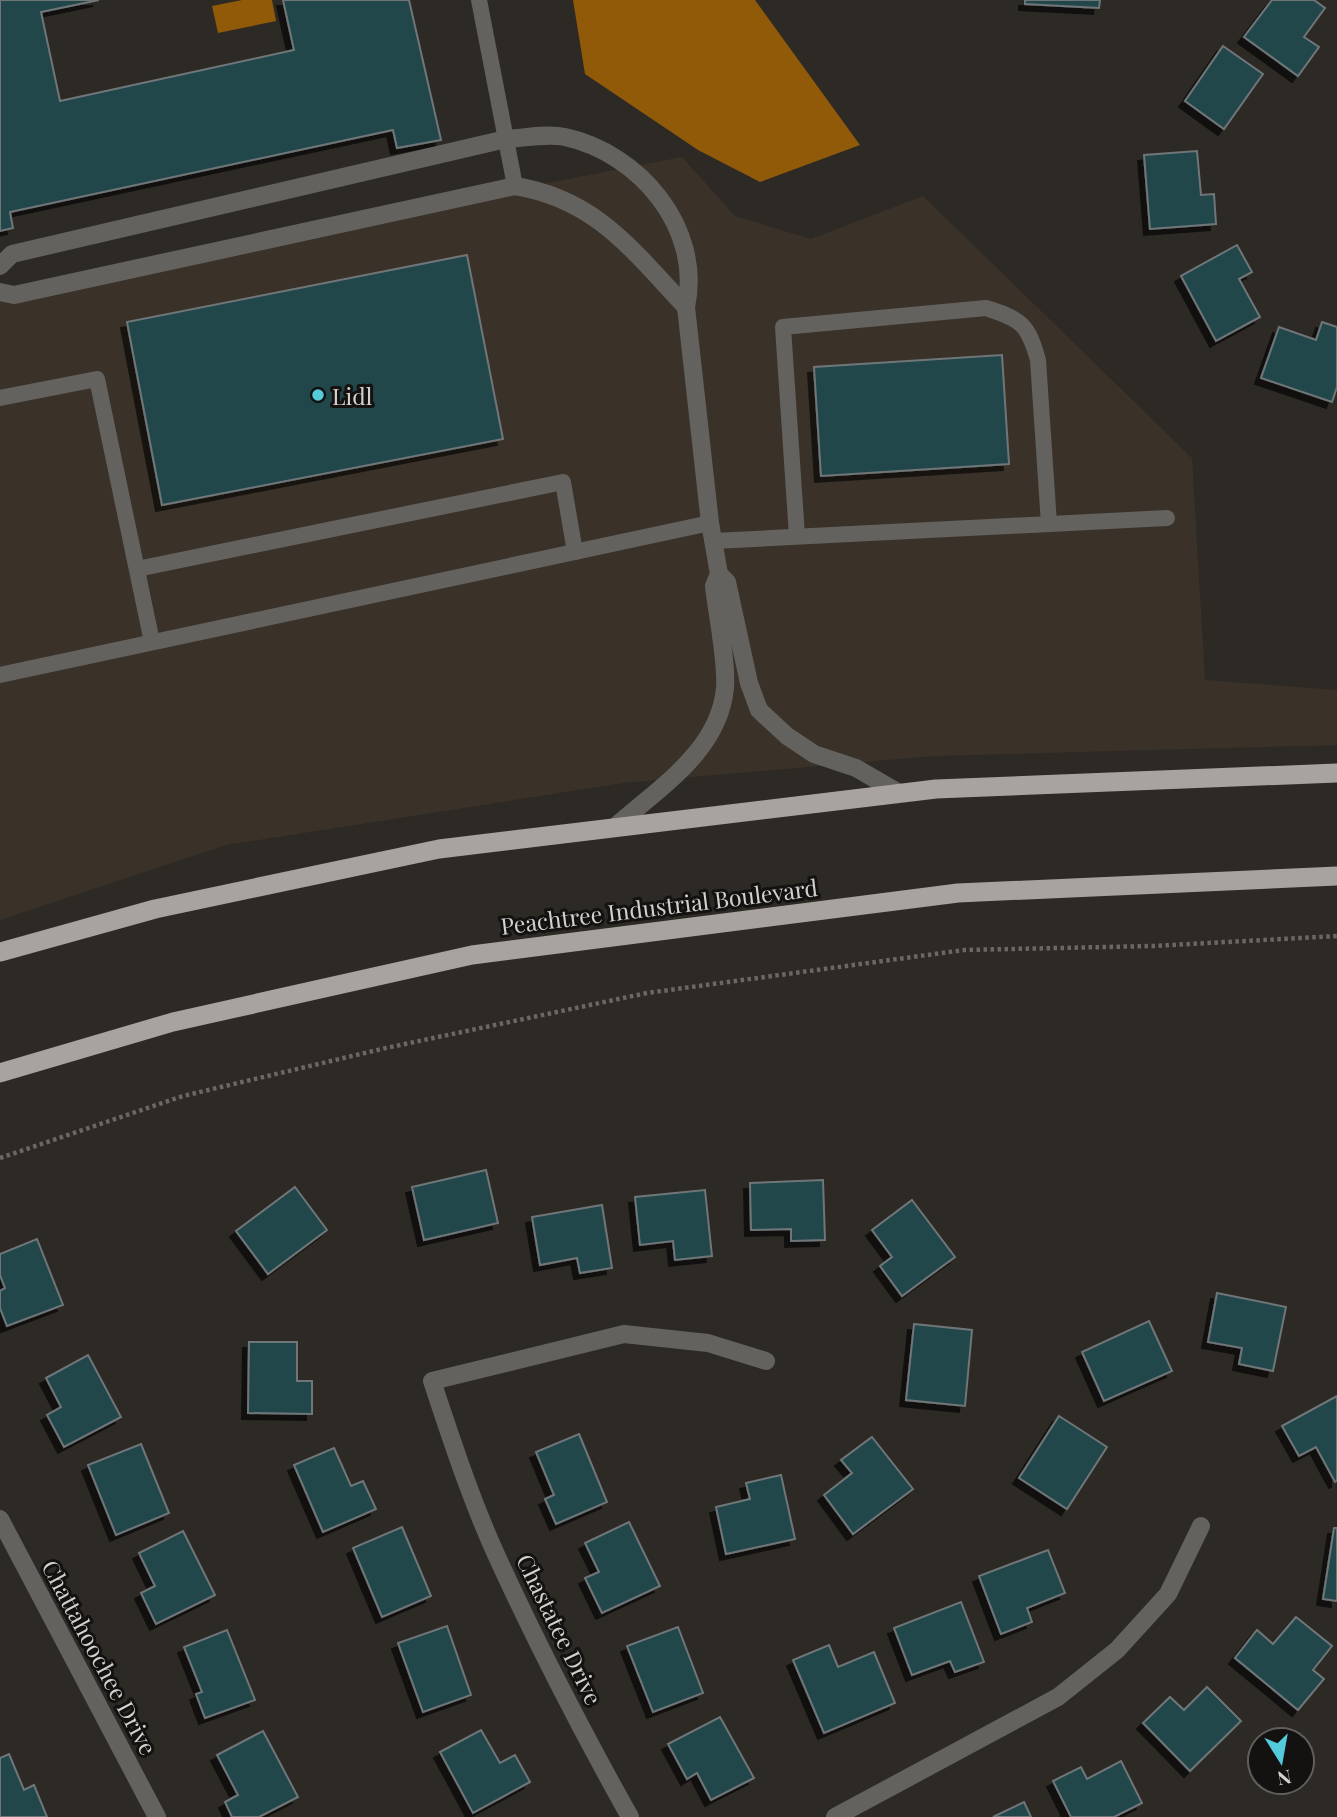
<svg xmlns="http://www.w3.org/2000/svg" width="1337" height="1817" font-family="'Playfair Display',serif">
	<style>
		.built { fill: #3a3229 }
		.water { fill: #905a09 }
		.building { fill: #21464c; stroke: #6f7678; stroke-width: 2; filter: url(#shadow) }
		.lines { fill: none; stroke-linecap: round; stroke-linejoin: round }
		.path { stroke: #6b6764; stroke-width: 4.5; stroke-dasharray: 3.5 3.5; stroke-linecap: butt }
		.service { stroke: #64625f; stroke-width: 16 }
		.minor { stroke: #64625f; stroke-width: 18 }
		.trunk { stroke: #a8a39e; stroke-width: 19 }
		.poi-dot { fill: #53cbdb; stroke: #141210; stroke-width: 2.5 }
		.labels { text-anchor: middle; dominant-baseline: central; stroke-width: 6; stroke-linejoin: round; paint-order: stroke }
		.poi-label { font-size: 23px; fill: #d3d0ce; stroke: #141210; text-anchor: start }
		.street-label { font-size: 23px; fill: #d3d0ce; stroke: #141210 }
	</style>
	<defs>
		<filter id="shadow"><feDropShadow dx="-6" dy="6" stdDeviation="0" flood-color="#0009"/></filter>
	</defs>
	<rect width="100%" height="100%" fill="#2d2925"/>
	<polygon class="built" points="682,157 735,216 811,239 923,196 1192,458 1205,680 1337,690 1337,745 934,756 623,783 226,845 0,920 0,289"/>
	<g class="water">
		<polygon points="242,0 272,0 276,21 218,33 212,6"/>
		<polygon points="573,0 755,0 860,145 760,182 698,150 585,74"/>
	</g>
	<g class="building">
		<polygon points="0,0 99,0 41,12 60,101 294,50 283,0 409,0 441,140 397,148 393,130 10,212 13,228 0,231"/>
		<polygon points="1025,0 1100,0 1099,8 1025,4"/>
		<polygon points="1272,0 1314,0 1325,8 1304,37 1319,47 1298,76 1244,37"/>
		<polygon points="1223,46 1263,74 1224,129 1185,101"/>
		<polygon points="1197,151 1201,195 1214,194 1216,224 1150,229 1144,155"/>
		<polygon points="1237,245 1252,272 1239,279 1260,317 1216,341 1181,276"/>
		<polygon points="467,255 503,439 162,505 127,322"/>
		<polygon points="1322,322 1337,327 1337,387 1332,402 1261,378 1279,327 1316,340"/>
		<polygon points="1002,355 1009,464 821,476 814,367"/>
		<polygon points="486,1170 498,1223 424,1240 412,1187"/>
		<polygon points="823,1180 825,1240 791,1241 791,1229 751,1230 750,1183"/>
		<polygon points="295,1187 327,1230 268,1274 236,1231"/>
		<polygon points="705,1190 712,1256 675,1260 673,1241 640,1245 635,1197"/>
		<polygon points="912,1200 955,1257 902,1296 880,1266 892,1257 872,1230"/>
		<polygon points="602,1205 612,1268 580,1273 577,1258 540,1265 532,1217"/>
		<polygon points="37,1239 63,1305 7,1326 0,1308 0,1291 5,1288 0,1275 0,1254"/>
		<polygon points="1217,1293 1286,1307 1273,1371 1239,1364 1242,1348 1208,1342"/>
		<polygon points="1149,1321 1172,1371 1104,1401 1082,1352"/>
		<polygon points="914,1324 972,1330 965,1406 906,1400"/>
		<polygon points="249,1342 297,1342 297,1381 312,1381 312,1414 248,1413"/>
		<polygon points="88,1355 121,1417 64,1447 47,1415 61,1407 46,1378"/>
		<polygon points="1337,1396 1337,1481 1335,1482 1316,1447 1299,1456 1282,1426"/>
		<polygon points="1059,1416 1107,1447 1067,1509 1019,1478"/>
		<polygon points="579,1434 607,1502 556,1524 545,1499 554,1495 536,1452"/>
		<polygon points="872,1437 913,1489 853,1534 824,1495 852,1473 841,1460"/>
		<polygon points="141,1444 169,1513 116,1535 88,1465"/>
		<polygon points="334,1448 351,1486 363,1481 376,1509 323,1532 294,1465"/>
		<polygon points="781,1475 795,1539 726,1554 716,1507 750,1499 746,1483"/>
		<polygon points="629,1522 660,1586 602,1613 585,1578 599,1572 585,1543"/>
		<polygon points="402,1527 431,1596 382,1617 353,1548"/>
		<polygon points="1334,1528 1337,1528 1337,1601 1323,1599"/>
		<polygon points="183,1531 215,1595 156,1624 141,1593 155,1586 139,1553"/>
		<polygon points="1048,1550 1065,1593 1027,1608 1032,1622 1001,1634 979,1576"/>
		<polygon points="961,1602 984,1662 955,1672 950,1661 912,1675 894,1628"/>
		<polygon points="1296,1617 1332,1646 1313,1670 1324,1679 1298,1710 1235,1658 1257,1630 1273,1644"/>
		<polygon points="447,1626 471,1695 423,1712 398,1643"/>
		<polygon points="678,1627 703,1693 653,1712 627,1646"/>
		<polygon points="227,1630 255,1700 205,1718 196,1694 202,1692 184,1647"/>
		<polygon points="829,1645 838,1667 874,1652 895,1703 824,1733 793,1660"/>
		<polygon points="1207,1687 1241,1721 1190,1771 1143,1723 1170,1697 1184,1710"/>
		<polygon points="720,1717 754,1778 711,1800 697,1773 687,1779 668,1744"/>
		<polygon points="481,1730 500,1763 515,1755 530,1782 473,1813 440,1752"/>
		<polygon points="263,1731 298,1797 259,1817 232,1817 225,1802 238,1795 217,1755"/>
		<polygon points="9,1754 24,1790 34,1785 47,1817 0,1817 0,1758"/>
		<polygon points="1121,1761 1142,1803 1114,1817 1071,1817 1053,1781 1081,1767 1087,1779"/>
		<polygon points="1024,1802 1031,1817 993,1817"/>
	</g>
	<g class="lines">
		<polyline class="path" points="0,1158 183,1096 386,1048 647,993 964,950 1153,946 1337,936"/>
		<g class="service">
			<polyline points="479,0 515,186"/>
			<polyline points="0,398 97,379 152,642"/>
			<path d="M797,536L783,327L986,308C1021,319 1028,324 1038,360L1049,524"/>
			<polyline points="714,541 1167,518"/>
			<polyline points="137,569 563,482 575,552"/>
			<polyline points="0,675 710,523"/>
		</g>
		<g class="minor">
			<path d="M0,266L12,254L506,139C524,138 548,133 565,137C639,153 703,228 686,307C633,251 596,199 515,186L14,295L0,292"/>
			<polyline points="686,307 710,523 719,574"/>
			<path d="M614,828C658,788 719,752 725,688C727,661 717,614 714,586L719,574L727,582L749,683L759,710L787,736L814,754L856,768L899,793"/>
			<polyline points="0,1519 157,1817"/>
			<path d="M630,1817C583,1733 539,1648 499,1561C472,1503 452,1441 432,1381L624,1334L708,1343L766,1361"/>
			<polyline points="835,1817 1058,1697 1117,1650 1168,1594 1201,1526"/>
		</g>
		<g class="trunk">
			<polyline points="0,952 155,909 439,849 936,789 1337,773"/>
			<polyline points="0,1073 173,1022 472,955 958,893 1337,876"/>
		</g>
	</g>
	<circle class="poi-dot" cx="318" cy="395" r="7"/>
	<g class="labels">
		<g class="poi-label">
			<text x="332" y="395">Lidl</text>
		</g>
		<g class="street-label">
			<text transform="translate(659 906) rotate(-7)">Peachtree Industrial Boulevard</text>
			<text transform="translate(560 1629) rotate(64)">Chastatee Drive</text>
			<text transform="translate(100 1657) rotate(62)">Chattahoochee Drive</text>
		</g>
	</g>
	<g transform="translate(1281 1761) rotate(169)"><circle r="33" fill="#141210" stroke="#605e5c" stroke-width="2"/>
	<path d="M0-5L12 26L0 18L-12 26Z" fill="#53cbdb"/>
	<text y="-10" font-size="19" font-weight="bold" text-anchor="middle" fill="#d3d0ce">N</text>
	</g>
</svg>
